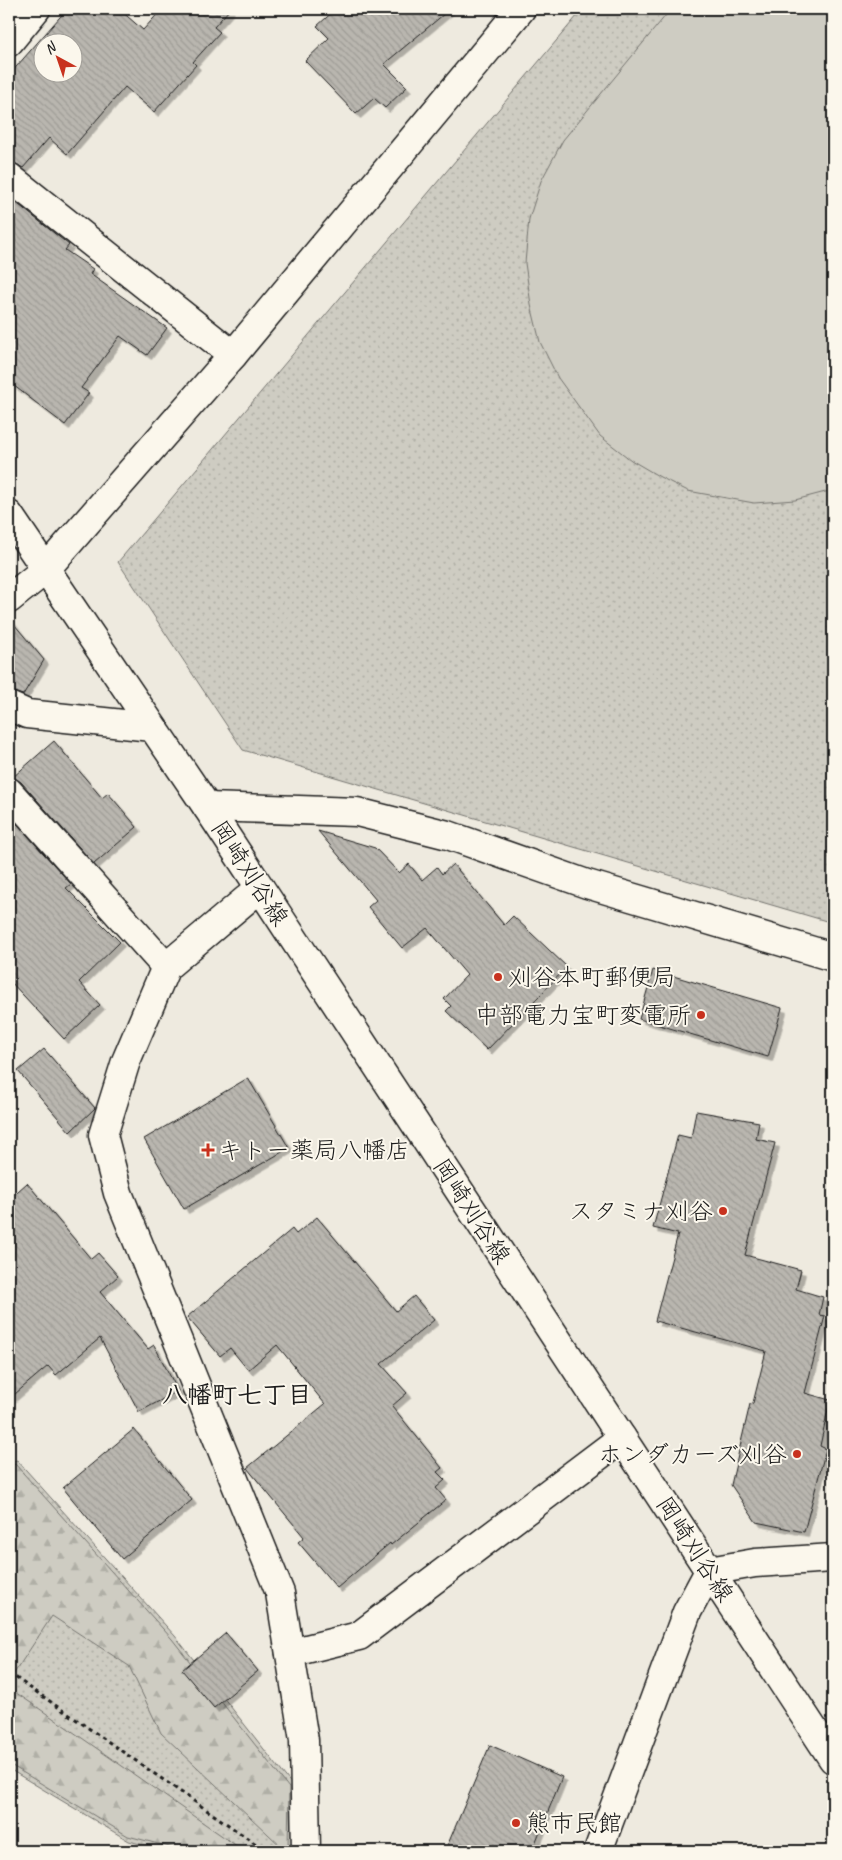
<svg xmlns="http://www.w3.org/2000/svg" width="842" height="1860" font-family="Caveat,'Klee One',sans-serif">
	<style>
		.green { fill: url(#green-dots); stroke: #75746f }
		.forest { fill: url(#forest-firs); stroke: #75746f }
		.pitch { fill: #ceccc2; stroke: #75746f }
		.building { fill: url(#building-back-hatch); stroke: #1c1c1c; fill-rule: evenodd; filter: url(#shadow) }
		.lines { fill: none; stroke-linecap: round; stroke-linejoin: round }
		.minor-casing { stroke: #1c1c1c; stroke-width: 31 }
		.major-casing { stroke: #1c1c1c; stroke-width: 31 }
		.path { stroke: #1c1c1c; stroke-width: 3; stroke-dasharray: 4 4; stroke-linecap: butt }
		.minor { stroke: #fbf7ec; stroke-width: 28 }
		.major { stroke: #fbf7ec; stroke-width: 28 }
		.poi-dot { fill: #c8321e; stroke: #fbf7ec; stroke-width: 2 }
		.labels { text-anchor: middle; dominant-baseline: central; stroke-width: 4; stroke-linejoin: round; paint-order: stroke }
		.street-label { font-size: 24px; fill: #1c1c1c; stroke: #fbf7ec }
		.poi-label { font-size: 24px; fill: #1c1c1c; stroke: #fbf7ec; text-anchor: start }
		.neighbourhood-label { font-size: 25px; font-weight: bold; fill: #1c1c1c; stroke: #fbf7ec }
	</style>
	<defs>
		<pattern id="green-dots" width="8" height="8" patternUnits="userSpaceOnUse" patternTransform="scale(1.25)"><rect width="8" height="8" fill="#ceccc2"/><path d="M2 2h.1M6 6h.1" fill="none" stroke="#b0afa6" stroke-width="1.8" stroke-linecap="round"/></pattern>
		<pattern id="forest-firs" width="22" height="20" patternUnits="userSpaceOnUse" patternTransform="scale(1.25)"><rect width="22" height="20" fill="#ceccc2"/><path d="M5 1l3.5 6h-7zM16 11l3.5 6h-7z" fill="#b0afa6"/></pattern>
		<pattern id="building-back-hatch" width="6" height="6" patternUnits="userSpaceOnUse" patternTransform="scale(1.25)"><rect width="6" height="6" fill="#b9b6af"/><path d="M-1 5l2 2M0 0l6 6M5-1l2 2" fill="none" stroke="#9e9c96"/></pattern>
		<filter id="shadow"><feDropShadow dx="4.5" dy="4.5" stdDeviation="0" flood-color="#0004"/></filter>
	</defs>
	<rect width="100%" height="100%" fill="#eeeadf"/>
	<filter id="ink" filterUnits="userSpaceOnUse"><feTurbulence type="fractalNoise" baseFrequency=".02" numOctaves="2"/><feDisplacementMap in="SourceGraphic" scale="10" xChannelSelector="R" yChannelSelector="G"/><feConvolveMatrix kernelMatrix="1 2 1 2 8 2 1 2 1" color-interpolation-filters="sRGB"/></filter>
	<g filter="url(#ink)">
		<g class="green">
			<polygon points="583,9 833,9 833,923 243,750 118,562"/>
			<polygon points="17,1460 175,1636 300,1795 301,1851 166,1851 129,1841 9,1769 9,1463"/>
		</g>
		<g class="forest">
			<polygon points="15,1464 172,1639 289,1788 288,1851 286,1851 161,1733 129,1666 52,1616 9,1681 9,1466"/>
			<path d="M9,1688C88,1741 165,1797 244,1851H185L128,1836L9,1764Z"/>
		</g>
		<polygon class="pitch" points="671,9 833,9 833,490 795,500 754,503 688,491 660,477 631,460 600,436 558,378 540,342 531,305 525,263 529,219 541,181 563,140"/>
		<g class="building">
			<path d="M67,9H119L143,30L162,9H230L214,27L220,32L193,62L196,65L154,112L125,87L67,154L49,138L23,168L18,165L9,162V75ZM42,42H72V72H42Z"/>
			<polygon points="336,9 450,9 384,64 407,87 385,108 374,98 356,114 305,61 329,38 317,26"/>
			<polygon points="9,197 69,245 65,250 93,269 90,274 167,328 147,355 120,336 81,388 89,393 65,425 9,382"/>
			<polygon points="9,618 44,660 23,695 9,691"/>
			<polygon points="54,741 102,798 108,793 137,827 94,864 21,782 13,777"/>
			<polygon points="9,815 71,884 66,888 120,942 79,982 100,1005 64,1039 9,980"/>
			<polygon points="318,831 375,848 399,873 409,864 422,880 437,867 442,874 453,864 504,925 513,916 567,967 487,1050 446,1011 451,1006 444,999 467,975 427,928 402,948 368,907 376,900"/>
			<polygon points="653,970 782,1008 768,1057 639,1019"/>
			<polygon points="44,1049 95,1108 70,1132 18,1071"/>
			<polygon points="248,1078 289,1148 184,1209 144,1139"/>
			<polygon points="696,1111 759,1122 756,1139 775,1143 745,1255 801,1270 796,1289 823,1297 819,1315 825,1316 805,1393 830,1400 820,1446 826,1449 804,1532 756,1522 731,1485 750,1404 753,1403 766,1351 655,1321 678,1234 653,1228 678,1135 691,1138"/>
			<polygon points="27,1183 91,1259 98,1253 118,1276 100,1292 148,1349 154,1345 178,1391 139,1412 100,1338 56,1375 48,1366 9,1399 9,1199"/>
			<polygon points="317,1217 396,1311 414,1296 434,1320 381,1364 407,1393 392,1406 442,1468 437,1472 445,1480 436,1488 446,1500 391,1545 390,1543 337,1588 298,1542 304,1537 247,1468 325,1404 277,1345 248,1370 230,1348 220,1356 187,1317 292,1229 296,1234"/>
			<polygon points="134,1429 192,1500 122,1559 63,1488"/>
			<polygon points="226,1633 258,1671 214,1708 182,1670"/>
			<polygon points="490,1745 562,1777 532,1851 445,1851"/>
		</g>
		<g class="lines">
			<defs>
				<g id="minor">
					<polyline points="9,42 36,9"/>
					<polyline points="9,177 233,355"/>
					<polyline points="9,599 45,570 233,355 521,9"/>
					<polyline points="9,706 27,714 152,727"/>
					<polyline points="9,792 166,967"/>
					<polyline points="207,807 357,812 448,835 587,884 833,957"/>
					<polyline points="260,888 166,967 126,1061 103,1135 118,1193 280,1593 304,1740 306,1851"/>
					<polyline points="290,1653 359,1636 622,1438"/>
					<polyline points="598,1851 687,1612 709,1571 755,1563 833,1558"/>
				</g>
				<polyline id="major" points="9,515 207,807 833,1759"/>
			</defs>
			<use href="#minor" class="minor-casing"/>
			<use href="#major" class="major-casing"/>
			<polyline class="path" points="9,1673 266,1851"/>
			<use href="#minor" class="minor"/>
			<use href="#major" class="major"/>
		</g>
	</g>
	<g class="poi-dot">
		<circle cx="498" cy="977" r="5"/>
		<circle cx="701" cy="1015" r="5"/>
		<path d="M205.5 1142.5h5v5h5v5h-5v5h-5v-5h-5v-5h5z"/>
		<circle cx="723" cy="1211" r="5"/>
		<circle cx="797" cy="1454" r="5"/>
		<circle cx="516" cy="1823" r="5"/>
	</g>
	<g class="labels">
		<g class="street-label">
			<text transform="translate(250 873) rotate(57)">岡崎刈谷線</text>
			<text transform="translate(472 1211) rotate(57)">岡崎刈谷線</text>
			<text transform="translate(695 1549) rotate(57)">岡崎刈谷線</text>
		</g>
		<g class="poi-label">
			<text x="508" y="977">刈谷本町郵便局</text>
			<text x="691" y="1015" text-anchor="end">中部電力宝町変電所</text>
			<text x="218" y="1150">キトー薬局八幡店</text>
			<text x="713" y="1211" text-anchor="end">スタミナ刈谷</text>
			<text x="787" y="1454" text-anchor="end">ホンダカーズ刈谷</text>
			<text x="526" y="1823">熊市民館</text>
		</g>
		<g class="neighbourhood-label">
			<text x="237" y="1395">八幡町七丁目</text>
		</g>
	</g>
	<rect width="842" height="1860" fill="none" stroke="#fbf7ec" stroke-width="30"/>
	<rect x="15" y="15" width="812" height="1830" fill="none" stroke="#1c1c1c" stroke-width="2" filter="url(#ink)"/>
	<g transform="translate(58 58) rotate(320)"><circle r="24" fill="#fbf7ec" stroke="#a29f99"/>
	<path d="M0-4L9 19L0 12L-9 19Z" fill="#c8321e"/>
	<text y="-8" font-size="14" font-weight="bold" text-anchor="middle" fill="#1c1c1c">N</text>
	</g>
</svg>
